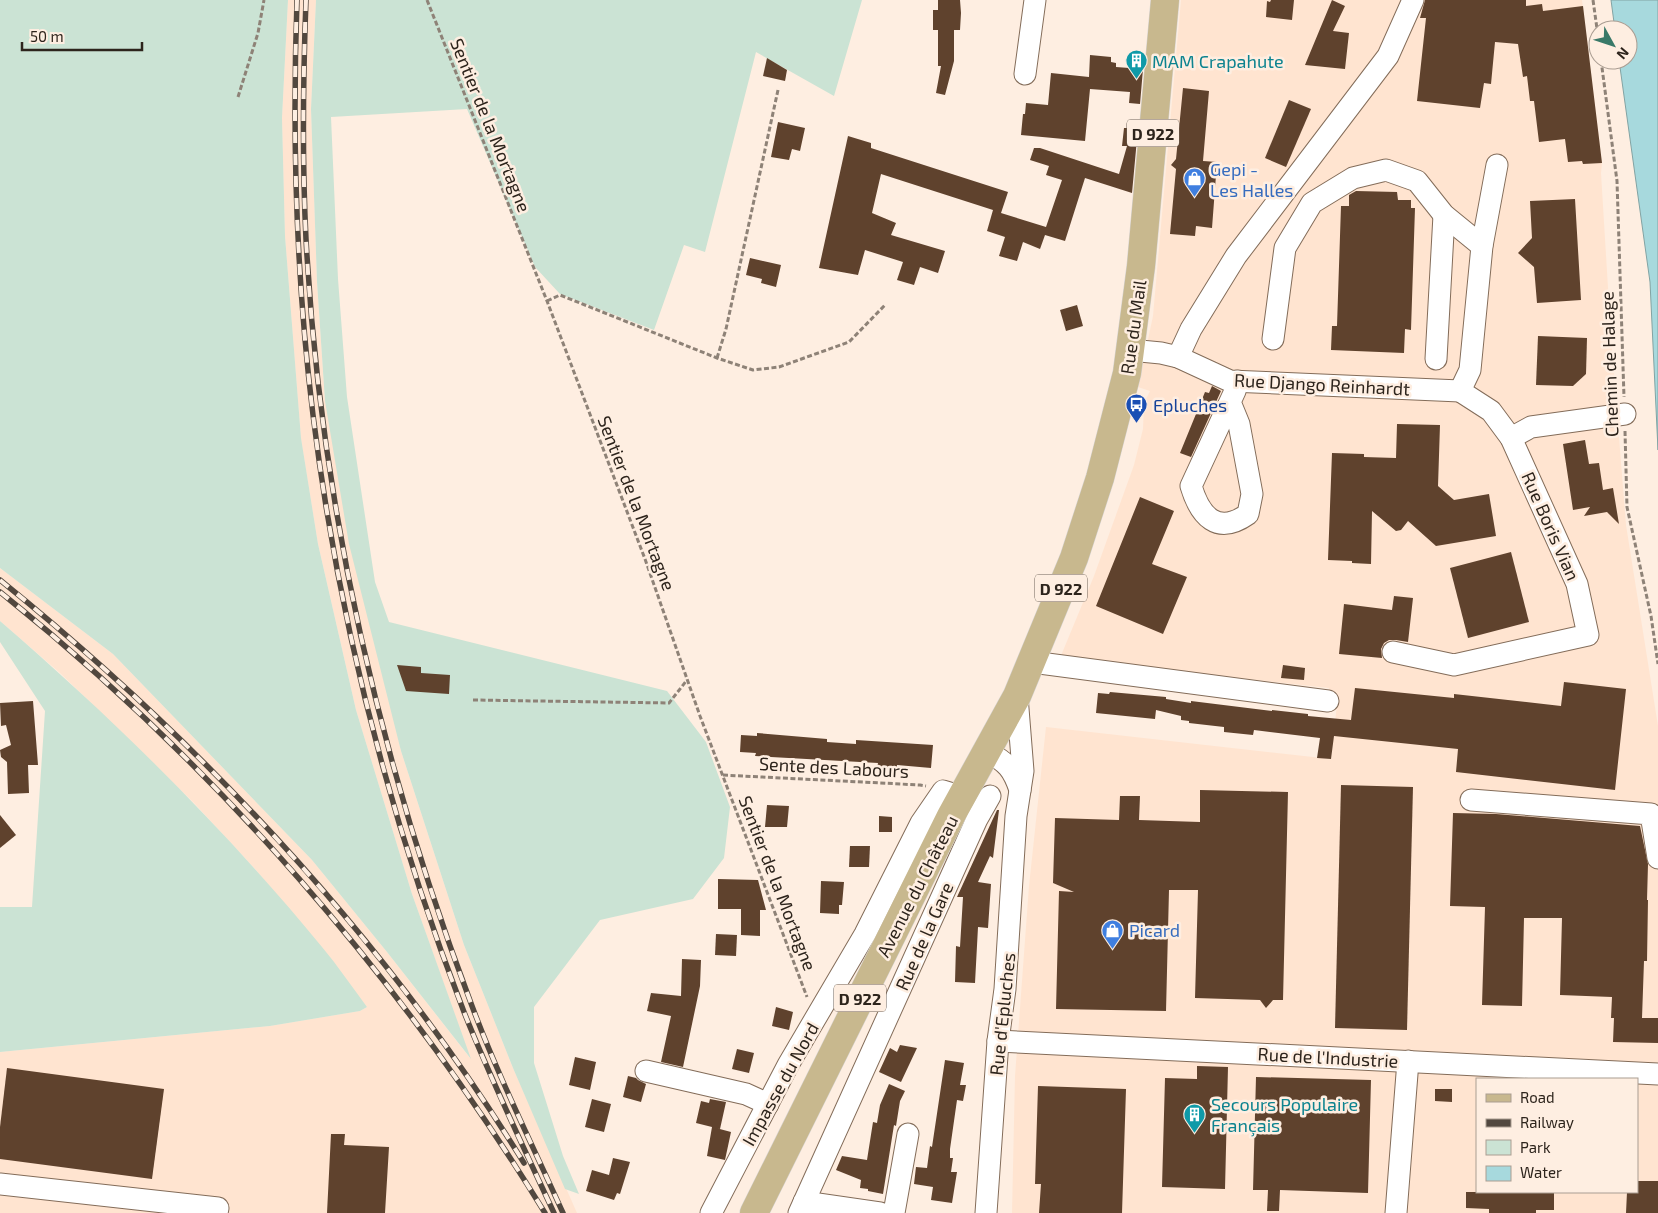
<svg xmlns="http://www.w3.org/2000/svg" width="1658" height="1213" font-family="'Exo 2',sans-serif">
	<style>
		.built { fill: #ffe4d0; fill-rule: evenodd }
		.green { fill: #cbe3d4 }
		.water { fill: #a7d9dd; stroke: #82a3a3 }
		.building { fill: #5f422d }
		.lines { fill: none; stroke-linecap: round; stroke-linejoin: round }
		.minor-casing { stroke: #836c59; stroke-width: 23 }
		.major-casing { stroke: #d5d3d2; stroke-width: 29 }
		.path { stroke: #8e8277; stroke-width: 3; stroke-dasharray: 5 2.5; stroke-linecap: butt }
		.minor { stroke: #fff; stroke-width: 21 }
		.major { stroke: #c8b88e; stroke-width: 28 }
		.rail-casing { stroke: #52483f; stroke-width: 5.5 }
		.rail { stroke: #feeee1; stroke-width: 4; stroke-dasharray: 11; stroke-linecap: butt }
		.labels { text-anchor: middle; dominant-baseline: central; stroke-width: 5; stroke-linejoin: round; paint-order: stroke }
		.shield { fill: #feeee1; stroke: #6c6157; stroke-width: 1 }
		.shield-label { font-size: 16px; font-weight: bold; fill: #2d241c }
		.culture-label { font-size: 18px; fill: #0d838f; stroke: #feeee1; text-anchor: start }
		.street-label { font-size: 18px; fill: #2d241c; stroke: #feeee1 }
		.shop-label { font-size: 18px; fill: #366cbe; stroke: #feeee1; text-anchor: start }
		.transit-label { font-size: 18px; fill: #164399; stroke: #feeee1; text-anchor: start }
	</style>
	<rect width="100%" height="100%" fill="#feeee1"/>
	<g class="built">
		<polygon points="288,0 316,0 311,109 317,282 325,401 401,751 464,945 513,1068 577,1213 0,1213 0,1052 270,1026 360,1011 367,1007 256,870 193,802 60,673 0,621 0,568 113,654 312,860 387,952 470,1058 412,894 356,710 318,544 301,439 285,236 282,118"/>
		<path d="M1181,0H1582L1602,163L1601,173L1611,337L1626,525L1658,726V1213H1012L1015,1076L1029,886L1046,727L1331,759L1338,695L1328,694L1329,688L1060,658L1094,576L1134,465L1143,429L1144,403L1150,391L1138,387L1153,316ZM1477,1079H1637V1192H1477Z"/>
	</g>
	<g class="green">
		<polygon points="0,0 288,0 282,118 285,236 301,438 318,544 356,710 412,894 471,1059 387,952 312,860 113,654 0,568"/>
		<polygon points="316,0 862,0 834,96 756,52 705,252 684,245 654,330 560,294 535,267 467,109 331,117 338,279 347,397 375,582 389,622 667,691 706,742 730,807 724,858 693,899 600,920 534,1007 534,1063 563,1156 579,1194 565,1189 513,1068 464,945 401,751 349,544 325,401 317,282 311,109"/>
		<path d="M0,621C116,721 225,829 322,947C338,966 352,987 367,1007L360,1011L270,1026L0,1052V907H32L45,711L0,642Z"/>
	</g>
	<polygon class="water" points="1611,0 1658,0 1658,450 1650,282 1619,60 1628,60 1628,30 1615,30"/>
	<g class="building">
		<polygon points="938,0 960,0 961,13 960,30 954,30 954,61 945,95 936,93 941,66 938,66 938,30 933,30 933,10 938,10"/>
		<polygon points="1271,0 1294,0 1292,20 1266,17 1267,1 1270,2"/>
		<polygon points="1332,0 1345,6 1333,31 1349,33 1345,69 1305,65"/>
		<polygon points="1425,0 1526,0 1526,6 1542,4 1543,11 1583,6 1602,163 1583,164 1582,161 1568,162 1565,139 1539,142 1534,101 1530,101 1527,76 1523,77 1518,44 1495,42 1491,84 1484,83 1480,108 1417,101 1426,18 1420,18"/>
		<polygon points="1090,55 1111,57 1111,62 1116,63 1116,67 1143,69 1140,104 1129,103 1130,92 1090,89 1085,141 1021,135 1023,114 1025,114 1026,103 1048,105 1051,73 1089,77"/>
		<polygon points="767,58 787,70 785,81 763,76"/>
		<polygon points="1183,88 1209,91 1203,161 1217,162 1212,228 1196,226 1195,236 1170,234 1176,169 1171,165 1176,159"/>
		<polygon points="1289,100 1311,109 1286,167 1265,158"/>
		<polygon points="778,122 805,128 800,151 792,149 789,160 771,157"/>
		<polygon points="1134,123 1138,124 1138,128 1132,193 1085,178 1065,241 1045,235 1040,249 1023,242 1017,261 999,256 1005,237 987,231 993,210 881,174 872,213 896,223 891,235 945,251 938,273 920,267 914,285 897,280 903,262 865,250 858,275 819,268 848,136 871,143 871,148 1008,192 1001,213 1046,227 1062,180 1046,175 1049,166 1030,160 1034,148 1040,148 1119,174 1127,146 1122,146 1124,128 1133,128"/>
		<polygon points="1356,191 1397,192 1398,200 1411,200 1411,208 1415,208 1411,330 1405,329 1404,353 1331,350 1332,326 1337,326 1341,206 1349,206 1349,195"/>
		<polygon points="1575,199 1581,300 1537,303 1534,267 1518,253 1532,238 1530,201"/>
		<polygon points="750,258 781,265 776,287 761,283 762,279 746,275"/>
		<polygon points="1077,305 1083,326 1066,331 1060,310"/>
		<polygon points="1538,336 1587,338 1586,374 1573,386 1536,385"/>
		<polygon points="1212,386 1221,391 1191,457 1180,453 1205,392 1209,393"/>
		<polygon points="1397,424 1440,425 1438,486 1454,500 1489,494 1496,536 1436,546 1408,521 1401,530 1396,531 1372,511 1371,564 1352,563 1352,561 1328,560 1332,453 1364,454 1364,457 1396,458"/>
		<polygon points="1585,440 1589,464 1599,463 1603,490 1613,488 1619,524 1607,512 1584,516 1590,507 1573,510 1563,444"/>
		<polygon points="1140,497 1174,511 1152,564 1187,577 1163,634 1096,606"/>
		<polygon points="1511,552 1529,622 1468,638 1450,568"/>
		<polygon points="1394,596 1413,598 1408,642 1396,640 1389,640 1384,643 1381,649 1382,658 1339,654 1344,604 1392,610"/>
		<polygon points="397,665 421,667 421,673 450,675 449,694 406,691"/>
		<polygon points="1283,665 1305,668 1304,680 1281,678"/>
		<polygon points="1564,682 1626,689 1615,790 1456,772 1458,749 1334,736 1331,759 1317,758 1320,738 1254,730 1253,735 1224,732 1224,727 1189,723 1189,721 1181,720 1181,716 1156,710 1155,719 1096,713 1098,693 1109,694 1110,692 1166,697 1166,699 1191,703 1191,701 1272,711 1272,710 1308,714 1308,716 1351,720 1355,688 1454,698 1454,694 1561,706"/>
		<polygon points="33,701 38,765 28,765 29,793 8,794 7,762 1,757 0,750 11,745 6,725 1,726 0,703"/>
		<polygon points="757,733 827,739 827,742 856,744 856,740 933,745 931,768 897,765 897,770 877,768 878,763 755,756 756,753 740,752 741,735 757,736"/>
		<polygon points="1341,785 1413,787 1407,1030 1335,1028"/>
		<polygon points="1200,790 1288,792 1283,1000 1273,1000 1266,1008 1260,1000 1195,998 1198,890 1169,890 1166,1011 1056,1009 1059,891 1074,892 1053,883 1055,818 1119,820 1120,796 1140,796 1139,820 1200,822"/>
		<polygon points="767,805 789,806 787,827 765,827"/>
		<polygon points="997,810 999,810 993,858 990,856 978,882 991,884 988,928 978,927 975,983 955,982 956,946 960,947 963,897 957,897"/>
		<polygon points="1453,813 1496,814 1640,826 1648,864 1647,900 1648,900 1647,961 1644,961 1642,1018 1658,1018 1658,1043 1613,1042 1614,1018 1611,1018 1612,997 1560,995 1562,918 1524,918 1522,1006 1482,1005 1485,907 1450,906"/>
		<polygon points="0,815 16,835 0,848"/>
		<polygon points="879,816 892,817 892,832 879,832"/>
		<polygon points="850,846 870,846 869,867 849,867"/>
		<polygon points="718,879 758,880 766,910 760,910 760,936 741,935 741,909 718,909"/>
		<polygon points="821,881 844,882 842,905 839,905 839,914 820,913"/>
		<polygon points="716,934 737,935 736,956 715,955"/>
		<polygon points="682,959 701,960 700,986 683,1067 661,1062 671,1016 647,1011 651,993 681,996"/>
		<polygon points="776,1007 793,1012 789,1030 772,1026"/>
		<polygon points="900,1045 917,1048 901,1082 879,1072 890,1048 897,1052"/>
		<polygon points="737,1049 754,1053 749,1073 732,1069"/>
		<polygon points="575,1057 596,1062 590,1090 569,1085"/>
		<polygon points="945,1060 964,1063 960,1085 966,1085 963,1101 957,1100 950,1149 950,1158 953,1158 951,1172 957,1172 952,1203 931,1200 933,1187 914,1184 916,1167 927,1168 930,1146 932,1147"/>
		<polygon points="1197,1066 1228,1067 1225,1189 1162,1187 1165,1078 1197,1079"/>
		<polygon points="7,1068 164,1089 152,1179 0,1159 0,1127"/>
		<polygon points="628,1076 636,1078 638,1080 646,1084 641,1102 623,1097"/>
		<polygon points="1256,1077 1371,1080 1368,1193 1280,1190 1279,1211 1267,1211 1268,1190 1253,1190"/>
		<polygon points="889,1084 905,1091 900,1101 896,1126 894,1125 883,1194 868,1191 868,1189 860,1188 861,1180 836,1170 842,1156 867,1160 873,1122 877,1123 880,1105"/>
		<polygon points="1038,1086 1126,1089 1122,1213 1039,1213 1041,1184 1035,1184"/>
		<polygon points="1435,1089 1452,1089 1452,1102 1435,1101"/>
		<polygon points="592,1099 611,1104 604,1132 585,1127"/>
		<polygon points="710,1099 726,1102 720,1129 716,1128 731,1132 725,1160 707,1156 712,1127 696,1123 701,1101 709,1103"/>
		<polygon points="331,1134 345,1134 344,1145 389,1147 385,1213 327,1213"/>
		<polygon points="613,1158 630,1162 620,1194 617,1193 614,1200 586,1191 592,1170 609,1175"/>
		<polygon points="1637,1181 1658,1181 1658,1213 1626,1213 1627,1192 1637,1192"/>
		<polygon points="1466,1192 1554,1192 1554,1210 1536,1210 1536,1213 1489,1213 1489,1209 1466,1208"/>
	</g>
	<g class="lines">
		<defs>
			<g id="minor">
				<polyline points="1025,74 1035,0"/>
				<polyline points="1273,339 1285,248 1312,203 1353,178 1386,170 1417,181 1444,215 1482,246"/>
				<polyline points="1130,350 1161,353 1178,357 1230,381 1460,391"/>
				<polyline points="1178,357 1191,329 1236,256 1388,56 1413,0"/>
				<polyline points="1436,359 1444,215"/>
				<path d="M1230,402L1239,424L1252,494L1248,514C1217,536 1200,516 1191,486L1235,391L1238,381"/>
				<polyline points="1511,438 1531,427 1625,414"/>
				<polyline points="1393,652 1454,665 1588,635 1577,584 1511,438 1491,411 1460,391 1470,370 1482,246 1497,165"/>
				<polyline points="1032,662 1328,701"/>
				<path d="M987,752C1007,762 1013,769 1020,790"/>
				<polyline points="1471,800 1651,814 1658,858"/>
				<polyline points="998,1041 1658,1074"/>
				<polyline points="646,1071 746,1094 768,1104"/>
				<polyline points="0,1184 218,1208 217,1213"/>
				<polyline points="804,1202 880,1213"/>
				<polyline points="711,1213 788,1065 865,934 921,823 943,791 963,797"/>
				<polyline points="799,1213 977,819 990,796"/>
				<polyline points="894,1213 908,1134"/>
				<polyline points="986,1213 998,1041 1005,989 1016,816 1023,771 1017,696"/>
				<polyline points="1396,1213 1408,1061"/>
			</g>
			<polyline id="major" points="754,1213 951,816 1017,696 1074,558 1100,478 1127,373 1141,266 1165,0"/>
		</defs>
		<use href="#minor" class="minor-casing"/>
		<use href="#major" class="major-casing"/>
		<g class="path">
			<polyline points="427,0 547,301 645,559 700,716 807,997"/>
			<polyline points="1593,0 1598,36"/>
			<polyline points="1601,60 1617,181 1624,397"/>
			<polyline points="238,97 258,33 264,0"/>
			<polyline points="547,301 560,295 717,358 753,370 779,367 849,342 886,304"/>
			<polyline points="717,358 726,329 778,90"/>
			<polyline points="1625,431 1627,507 1651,616 1658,664"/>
			<polyline points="473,700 669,703 687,680"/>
			<polyline points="723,775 920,785 926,786"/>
		</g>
		<use href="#minor" class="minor"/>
		<use href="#major" class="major"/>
		<defs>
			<g id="rail">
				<path d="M297,0C292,139 296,277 313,415C338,618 390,821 464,1012C491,1080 523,1146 554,1213"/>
				<path d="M306,0C303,80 302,159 306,239C320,502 379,760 472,1006C498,1076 532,1144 563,1213"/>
				<path d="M0,580C204,745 386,940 524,1163"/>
				<path d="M0,592C216,765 400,977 545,1213"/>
			</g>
		</defs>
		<use href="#rail" class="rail-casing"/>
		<use href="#rail" class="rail"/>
	</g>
	<defs>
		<symbol id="building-pin" viewBox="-11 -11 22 30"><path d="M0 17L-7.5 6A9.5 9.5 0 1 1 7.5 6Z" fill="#0f9aa8" stroke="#feeee1"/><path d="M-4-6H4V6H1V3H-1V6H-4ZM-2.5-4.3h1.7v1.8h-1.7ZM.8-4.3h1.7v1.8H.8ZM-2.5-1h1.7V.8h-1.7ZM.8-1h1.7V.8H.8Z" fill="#fff"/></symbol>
		<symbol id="shop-pin" viewBox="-11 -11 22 30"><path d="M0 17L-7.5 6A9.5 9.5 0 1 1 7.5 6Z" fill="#3f7fe0" stroke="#feeee1"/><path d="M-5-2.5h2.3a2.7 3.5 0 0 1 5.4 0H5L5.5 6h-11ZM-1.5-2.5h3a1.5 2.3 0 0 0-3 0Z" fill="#fff"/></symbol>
		<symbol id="bus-pin" viewBox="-11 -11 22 30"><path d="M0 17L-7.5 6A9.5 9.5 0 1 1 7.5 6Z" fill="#1a4fb4" stroke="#feeee1"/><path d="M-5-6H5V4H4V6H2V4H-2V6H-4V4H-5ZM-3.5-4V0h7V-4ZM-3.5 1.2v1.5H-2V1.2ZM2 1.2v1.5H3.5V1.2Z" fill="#fff"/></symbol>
	</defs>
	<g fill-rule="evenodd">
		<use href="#building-pin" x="1124" y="48" width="25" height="34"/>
		<use href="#shop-pin" x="1182" y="166" width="25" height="34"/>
		<use href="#bus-pin" x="1124" y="392" width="25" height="34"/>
		<use href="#shop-pin" x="1100" y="918" width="25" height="34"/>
		<use href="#building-pin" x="1182" y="1102" width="25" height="34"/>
	</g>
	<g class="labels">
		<g class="shield">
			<rect x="1127" y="119.5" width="52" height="27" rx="4"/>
			<rect x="1035" y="574.5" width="52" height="27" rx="4"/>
			<rect x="834" y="984.5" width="52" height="27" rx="4"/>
		</g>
		<g class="shield-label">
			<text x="1153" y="133">D 922</text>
			<text x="1061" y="588">D 922</text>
			<text x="860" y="998">D 922</text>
		</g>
		<g class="culture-label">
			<text x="1152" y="61">MAM Crapahute</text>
			<text x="1211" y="1104">Secours Populaire<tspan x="1211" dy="21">Français</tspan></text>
		</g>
		<g class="street-label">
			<text transform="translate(491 125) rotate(68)">Sentier de la Mortagne</text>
			<text transform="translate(1133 327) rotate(-82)">Rue du Mail</text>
			<text transform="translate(1609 364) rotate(-92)">Chemin de Halage</text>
			<text transform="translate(1322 384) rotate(3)">Rue Django Reinhardt</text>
			<text transform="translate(637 503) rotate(69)">Sentier de la Mortagne</text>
			<text transform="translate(1551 526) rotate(66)">Rue Boris Vian</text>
			<text transform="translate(834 767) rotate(3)">Sente des Labours</text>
			<text transform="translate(778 883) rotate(69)">Sentier de la Mortagne</text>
			<text transform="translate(917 886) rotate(-63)">Avenue du Château</text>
			<text transform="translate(924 936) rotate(-66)">Rue de la Gare</text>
			<text transform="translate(1002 1014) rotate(-84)">Rue d'Epluches</text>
			<text transform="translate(1328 1057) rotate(3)">Rue de l'Industrie</text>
			<text transform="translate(780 1084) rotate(-61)">Impasse du Nord</text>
		</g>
		<g class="shop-label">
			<text x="1210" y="169">Gepi -<tspan x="1210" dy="21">Les Halles</tspan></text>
			<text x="1129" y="930">Picard</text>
		</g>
		<g class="transit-label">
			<text x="1153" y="405">Epluches</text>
		</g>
	</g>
	<rect x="1476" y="1078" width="162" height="115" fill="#feeee1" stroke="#aa9d92"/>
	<rect x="1486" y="1094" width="25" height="8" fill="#c8b88e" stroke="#aa9d92"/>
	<text x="1520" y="1103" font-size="15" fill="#2d241c">Road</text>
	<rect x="1486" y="1119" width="25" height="8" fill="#52483f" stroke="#aa9d92"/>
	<text x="1520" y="1128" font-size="15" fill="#2d241c">Railway</text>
	<rect x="1486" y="1140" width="25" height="15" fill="#cbe3d4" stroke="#aa9d92"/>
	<text x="1520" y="1153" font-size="15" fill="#2d241c">Park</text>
	<rect x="1486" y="1166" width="25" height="15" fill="#a7d9dd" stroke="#aa9d92"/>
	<text x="1520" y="1178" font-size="15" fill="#2d241c">Water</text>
	<g transform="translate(1613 45) rotate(130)"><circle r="24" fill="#feeee1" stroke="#aa9d92"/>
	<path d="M0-4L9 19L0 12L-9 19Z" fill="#397968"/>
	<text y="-8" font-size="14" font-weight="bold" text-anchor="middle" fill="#2d241c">N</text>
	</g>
	<path d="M22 42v8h120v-8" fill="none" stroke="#2d241c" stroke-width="2.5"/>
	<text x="30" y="42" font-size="15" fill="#2d241c" stroke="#feeee1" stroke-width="4" paint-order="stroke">50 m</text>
</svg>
